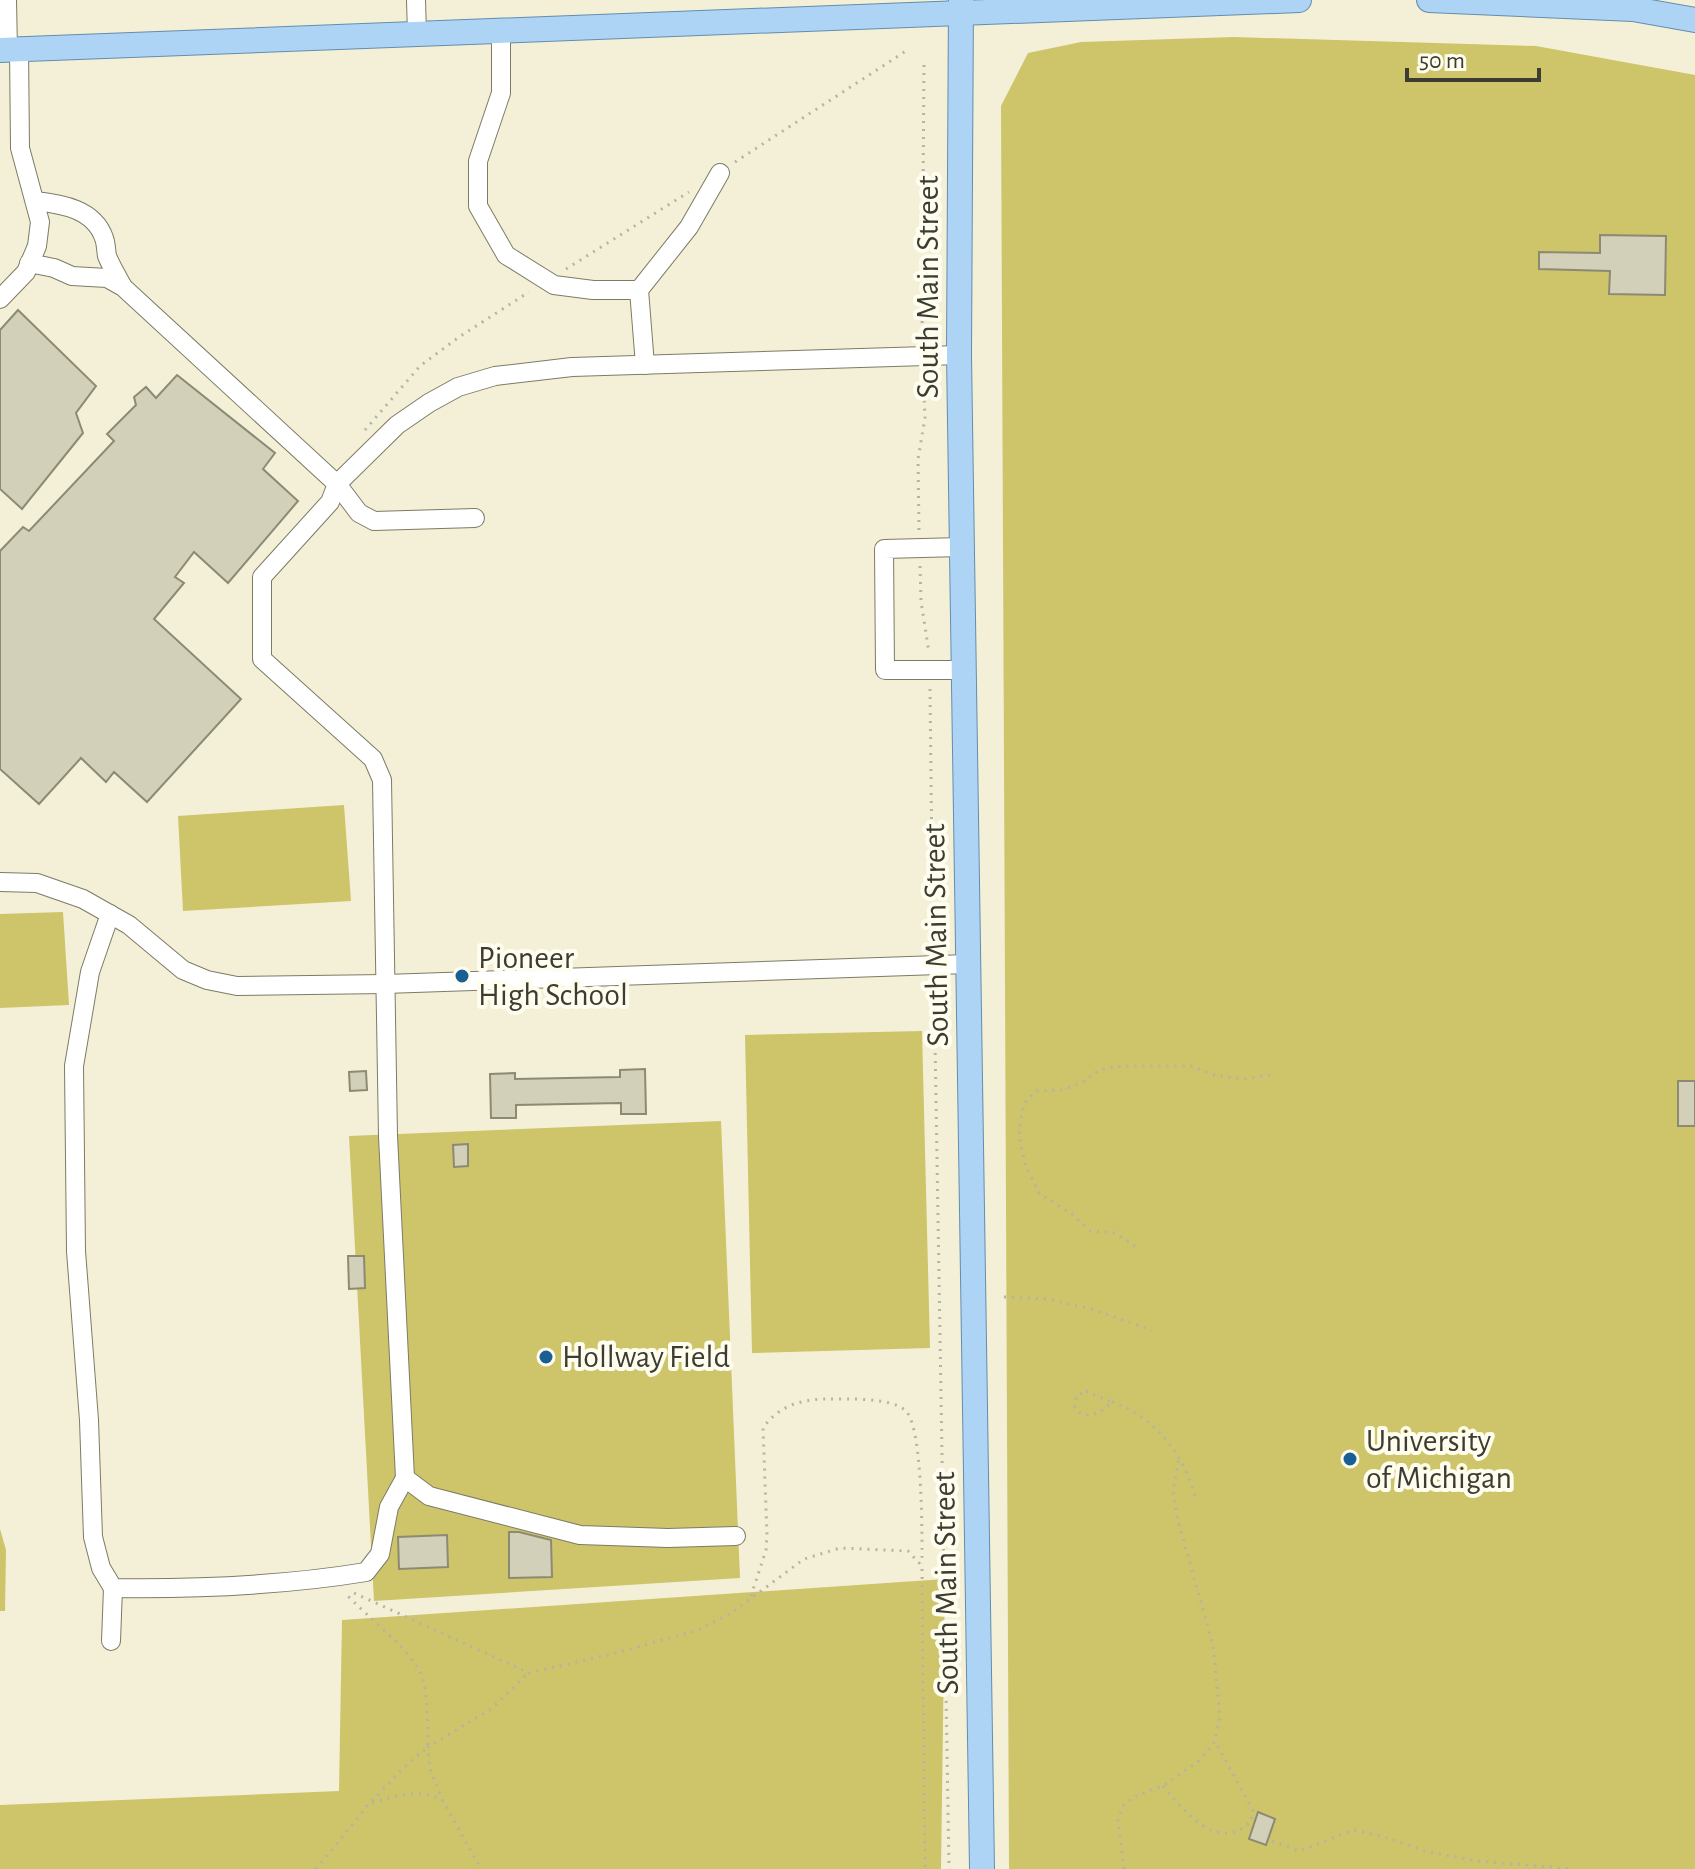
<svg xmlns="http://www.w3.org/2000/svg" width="1695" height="1869" font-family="'Alegreya Sans',sans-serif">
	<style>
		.green { fill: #cec46a }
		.building { fill: #d2d0b8; stroke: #8c8a73; stroke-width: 2 }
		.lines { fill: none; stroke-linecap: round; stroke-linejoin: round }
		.minor-casing { stroke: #7d7b65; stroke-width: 20 }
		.major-casing { stroke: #638dad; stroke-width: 26 }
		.path { stroke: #b6b4a0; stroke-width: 3; stroke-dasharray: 2 6; stroke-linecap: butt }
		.minor { stroke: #fff; stroke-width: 18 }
		.major { stroke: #aed4f5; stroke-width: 24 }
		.poi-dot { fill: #195f94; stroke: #fefdee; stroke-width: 3 }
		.labels { text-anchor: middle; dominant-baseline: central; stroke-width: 8; stroke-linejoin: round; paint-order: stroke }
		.street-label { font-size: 32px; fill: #3d3c32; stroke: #fefdee }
		.poi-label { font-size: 32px; fill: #3d3c32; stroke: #fefdee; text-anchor: start }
	</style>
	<rect width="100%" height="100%" fill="#f3f0d7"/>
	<g class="green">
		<polygon points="1234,37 1536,46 1695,75 1695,1869 1009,1869 1001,106 1028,53 1081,42"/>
		<polygon points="344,805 351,901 183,911 178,816"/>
		<polygon points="63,912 69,1005 0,1008 0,914"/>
		<polygon points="922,1031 930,1348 752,1353 745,1035"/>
		<polygon points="721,1121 740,1578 374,1601 349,1136"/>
		<polygon points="0,1529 6,1550 5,1611 0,1611"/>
		<polygon points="945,1579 941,1869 0,1869 0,1805 339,1791 342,1620"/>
	</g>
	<g class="building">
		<polygon points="1600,235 1666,236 1665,295 1609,294 1610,271 1539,269 1539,252 1600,253"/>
		<polygon points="18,310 96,386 76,413 83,433 22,509 0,489 0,330"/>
		<polygon points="177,375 275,453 263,469 298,501 228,583 194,552 175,577 184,583 154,619 241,699 147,802 114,772 106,782 81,758 39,804 0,769 0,551 23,527 29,531 114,441 107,434 136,405 134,397 146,387 156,398"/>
		<polygon points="645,1069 646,1114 621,1114 621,1103 516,1105 516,1118 491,1118 490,1074 515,1073 515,1079 620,1077 620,1070"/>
		<polygon points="366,1071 367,1090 350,1091 349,1072"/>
		<rect x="1678" y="1081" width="17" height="45"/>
		<polygon points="468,1144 468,1166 454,1167 453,1145"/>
		<polygon points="348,1256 364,1256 365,1288 349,1289"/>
		<polygon points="509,1532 519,1532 551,1540 552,1577 509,1578"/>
		<polygon points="447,1535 448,1567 399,1569 398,1537"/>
		<polygon points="1258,1812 1275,1819 1266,1845 1249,1839"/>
	</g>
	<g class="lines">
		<defs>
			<g id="minor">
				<polyline points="7,0 8,50"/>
				<polyline points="416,0 417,34"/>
				<polyline points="501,31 501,93 478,161 478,206 506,255 554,285 593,290 639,290"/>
				<path d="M35,201C62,204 94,209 104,238C106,243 106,250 107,256C111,266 117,276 122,285"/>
				<polyline points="29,263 54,268 72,276 107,278 123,287 337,484 359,513 374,521 475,518"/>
				<polyline points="0,299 26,272 37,246 40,222 20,148 19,49"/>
				<polyline points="645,365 639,290 689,227 720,173"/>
				<polyline points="961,547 884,549 885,670 964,670"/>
				<polyline points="0,882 37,883 83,899 129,925 183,970 207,980 237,986 385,984 968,964"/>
				<path d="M110,914L90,972L74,1066L76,1251L89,1420L93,1537L101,1568L113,1588C193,1589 287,1585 366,1572L380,1554L389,1507L405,1478"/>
				<polyline points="736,1536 668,1538 580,1535 429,1496 405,1478 388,1136 382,780 373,759 262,659 262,577 330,502 337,484 397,425 429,403 458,387 495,376 572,367 959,355"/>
				<polyline points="111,1641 113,1588"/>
			</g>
			<g id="major">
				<polyline points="961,0 959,355 982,1869"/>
				<polyline points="1429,0 1633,9 1695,20"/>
				<polyline points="0,50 1299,0"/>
			</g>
		</defs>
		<use href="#minor" class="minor-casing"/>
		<use href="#major" class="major-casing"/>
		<g class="path">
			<polyline points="735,162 906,51"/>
			<polyline points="566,269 689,192"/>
			<polyline points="922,339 924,60"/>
			<polyline points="365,430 420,366 459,337 529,292"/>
			<polyline points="919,530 918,459 925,418 923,374"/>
			<polyline points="920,566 921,601 929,653"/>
			<polyline points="930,689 933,949"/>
			<polyline points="934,981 949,1869"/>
			<polyline points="1135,1246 1115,1233 1090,1231 1073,1215 1039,1193 1025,1164 1019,1136 1022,1112 1027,1099 1037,1091 1063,1090 1083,1082 1099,1070 1122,1066 1191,1066 1213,1075 1243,1079 1271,1075"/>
			<polyline points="1004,1297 1047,1299 1091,1309 1152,1330"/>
			<path d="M1086,1391L1112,1402C1101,1412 1095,1417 1081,1414L1075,1407L1077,1395Z"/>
			<path d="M1112,1402C1156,1417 1185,1456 1196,1500"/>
			<polyline points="354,1593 529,1673 616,1653 698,1630 730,1614 804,1559 840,1548 908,1551 922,1566 925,1869"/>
			<path d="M751,1596L766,1550L767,1535L763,1428C778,1406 802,1399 827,1399C847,1399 891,1397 906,1411C923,1429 922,1537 922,1564"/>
			<path d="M1163,1786C1180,1805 1205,1840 1235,1832C1240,1831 1246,1825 1251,1822L1253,1811L1215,1741"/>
			<polyline points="443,1801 430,1769 428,1747 491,1709 527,1674"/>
			<path d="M372,1803C397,1796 419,1787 443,1801L481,1869"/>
			<polyline points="1272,1841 1299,1851 1354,1830 1381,1836 1428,1852 1478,1861 1573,1869"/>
			<path d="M316,1869L369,1804L404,1767L428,1747C427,1725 429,1699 422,1677C414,1652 365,1615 345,1593"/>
			<polyline points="1124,1869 1118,1820 1124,1804 1138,1795 1163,1786 1200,1760 1215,1741 1220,1717 1213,1645 1177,1517 1173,1491 1179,1458"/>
		</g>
		<use href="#minor" class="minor"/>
		<use href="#major" class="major"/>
	</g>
	<g class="poi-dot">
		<circle cx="462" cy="976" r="8"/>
		<circle cx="546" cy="1357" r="8"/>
		<circle cx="1350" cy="1459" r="8"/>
	</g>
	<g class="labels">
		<g class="street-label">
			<text transform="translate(928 287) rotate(-90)">South Main Street</text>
			<text transform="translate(936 935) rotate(-91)">South Main Street</text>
			<text transform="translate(946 1583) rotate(-91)">South Main Street</text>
		</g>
		<g class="poi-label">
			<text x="478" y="958">Pioneer<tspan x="478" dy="37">High School</tspan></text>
			<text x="562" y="1357">Hollway Field</text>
			<text x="1366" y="1441">University<tspan x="1366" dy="37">of Michigan</tspan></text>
		</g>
	</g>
	<path d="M1407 68v12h132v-12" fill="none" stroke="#3d3c32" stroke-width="4"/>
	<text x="1419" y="68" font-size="24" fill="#3d3c32" stroke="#fefdee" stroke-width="6" paint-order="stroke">50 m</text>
</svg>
